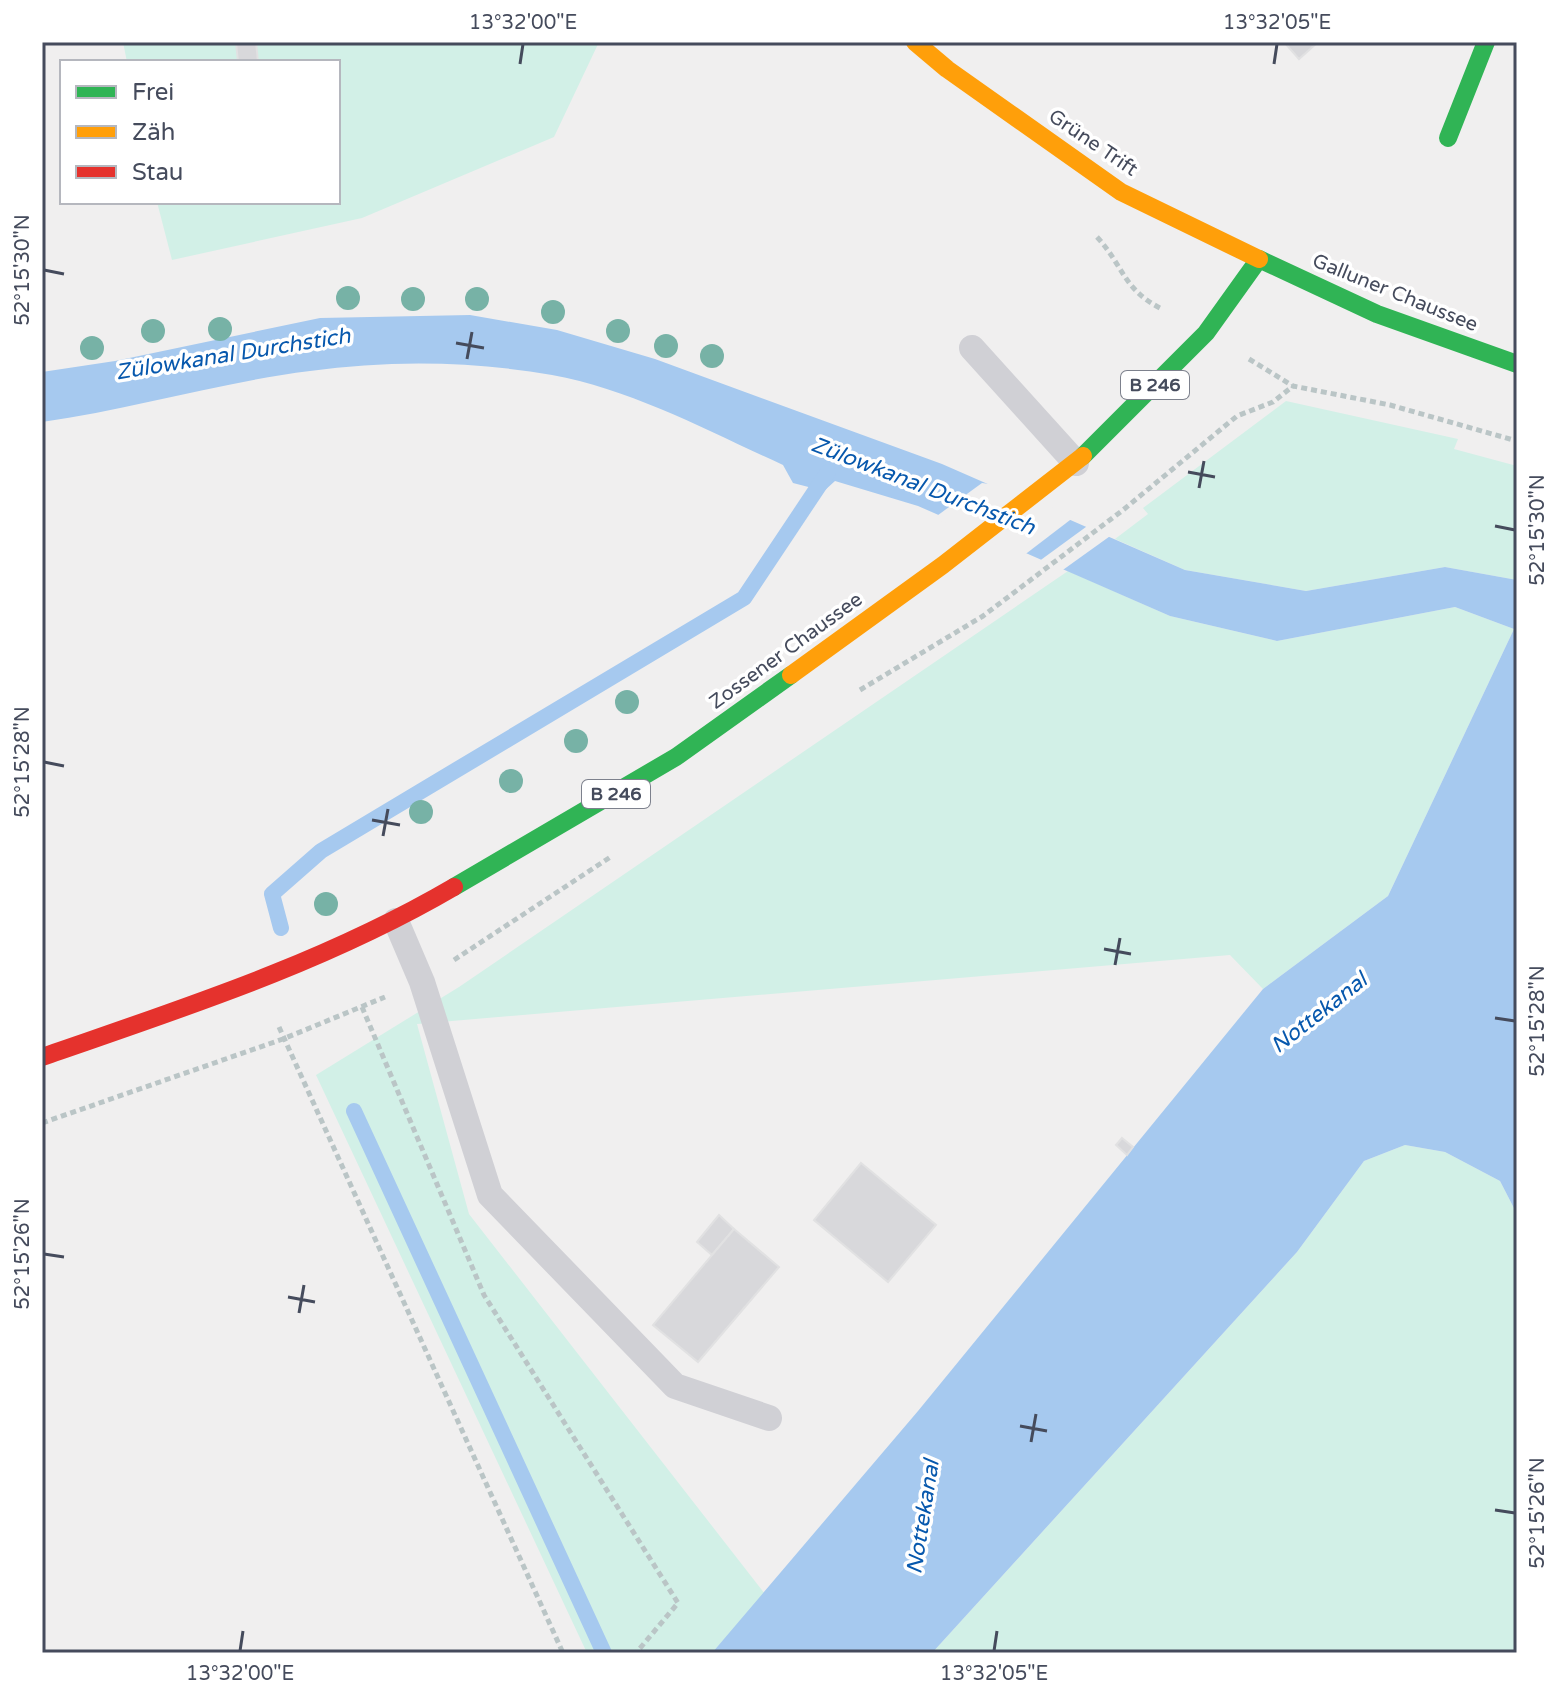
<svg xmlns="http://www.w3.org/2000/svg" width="1559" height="1695" font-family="'Varela Round',sans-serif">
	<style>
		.green { fill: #d2f0e7 }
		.water { fill: #a6c9ef }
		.pier { fill: #f0efef }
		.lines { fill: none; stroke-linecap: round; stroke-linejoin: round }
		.stream { stroke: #a6c9ef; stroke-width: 16 }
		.building { fill: #d8d8db; stroke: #e1e1e2; stroke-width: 2 }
		.path { stroke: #bac5c6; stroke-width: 5; stroke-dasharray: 6 4; stroke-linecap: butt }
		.lane { stroke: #d0d0d5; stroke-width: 26 }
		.fast { stroke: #30b455; stroke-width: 18 }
		.slow { stroke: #ff9f0a; stroke-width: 18 }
		.jam { stroke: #e5322d; stroke-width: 18 }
		.tree { fill: #77b2a6 }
		.ticks { fill: none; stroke: #454b5c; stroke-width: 3 }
		.labels { text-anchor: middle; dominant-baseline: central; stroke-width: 7; stroke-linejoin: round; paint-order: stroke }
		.shield { fill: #fff; stroke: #7d818d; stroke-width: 2 }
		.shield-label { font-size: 18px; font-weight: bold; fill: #454b5c }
		.street-label { font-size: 20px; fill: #454b5c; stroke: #fff }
		.water-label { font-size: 22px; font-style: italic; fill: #0758ad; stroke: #fff }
		.neatline { fill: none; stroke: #454b5c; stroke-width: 3 }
		.ticks-label { font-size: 20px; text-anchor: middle; fill: #454b5c }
	</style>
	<rect width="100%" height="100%" fill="#f0efef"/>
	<g class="green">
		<polygon points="123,42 599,42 554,137 362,218 172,260 157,202 338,202 338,62 127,62"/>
		<polygon points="1286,401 1458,439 1454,449 1517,466 1517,580 1445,567 1306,591 1185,570 1115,539 1148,514 1143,508"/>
		<polygon points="1068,571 1170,616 1277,641 1455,607 1514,629 1388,896 1263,989 1230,955 417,1024 469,1214 765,1594 712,1653 587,1653 316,1075 459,987"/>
		<polygon points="1405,1145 1445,1152 1500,1181 1517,1214 1517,1653 932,1653 1297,1252 1364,1161"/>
	</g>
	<path class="water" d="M470,315L557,330L655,359L942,464L1185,570L1306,591L1445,567L1517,580V1214L1500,1181L1445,1152L1405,1145L1364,1161L1297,1252L932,1653H712L918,1411L1263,989L1388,896L1514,629L1455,607L1277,641L1170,616L918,506L835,481L824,491L793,483L783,465C708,431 633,390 552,375C472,361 390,360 310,371C221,382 132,409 42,422V372L115,361L320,318Z"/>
	<g class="pier">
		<polygon points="982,483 1004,486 1074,517 1023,556 934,518"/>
		<polygon points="1090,524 1113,534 1060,572 1038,562"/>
	</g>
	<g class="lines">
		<g class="stream">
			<polyline points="281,928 272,894 321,851 744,598 828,472"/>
			<polyline points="354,1111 604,1653"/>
		</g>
	</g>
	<g class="building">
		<polygon points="236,42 256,42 258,62 238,62"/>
		<polygon points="1284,42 1318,42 1299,59"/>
		<polygon points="1122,1138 1133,1147 1127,1155 1116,1145"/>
		<polygon points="861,1163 936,1225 888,1282 814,1220"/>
		<polygon points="719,1215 734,1229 712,1255 697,1242"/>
		<polygon points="734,1229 779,1267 698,1362 653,1325"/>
	</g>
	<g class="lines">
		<g class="path">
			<path d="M1097,237C1123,265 1123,289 1160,308"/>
			<polyline points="1249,359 1293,386 1390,405 1517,441"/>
			<polyline points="860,690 983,616 1123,510 1237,416 1273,402 1293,386"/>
			<polyline points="454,960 612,856"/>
			<polyline points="362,1007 484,1295 678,1603 636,1653"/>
			<polyline points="279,1027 563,1653"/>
			<polyline points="42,1123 283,1039 385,997"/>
		</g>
		<g class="lane">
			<polyline points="972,348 1076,463"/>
			<polyline points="396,921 422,982 490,1195 675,1386 769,1418"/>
		</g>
		<g class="fast">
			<polyline points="1448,138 1486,42"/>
			<polyline points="1083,456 1206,333 1259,259 1377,314 1517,364"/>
			<polyline points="454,887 676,757 791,675"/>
		</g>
		<g class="slow">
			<polyline points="915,42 947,69 1121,192 1259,259"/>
			<polyline points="791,675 943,565 1083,456"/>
		</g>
		<path class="jam" d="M42,1057C183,1008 324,963 454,887"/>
	</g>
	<g class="tree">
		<circle cx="348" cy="298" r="12"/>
		<circle cx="413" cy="299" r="12"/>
		<circle cx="477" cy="299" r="12"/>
		<circle cx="553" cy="312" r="12"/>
		<circle cx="220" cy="329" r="12"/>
		<circle cx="153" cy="331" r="12"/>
		<circle cx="618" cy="331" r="12"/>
		<circle cx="666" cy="346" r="12"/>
		<circle cx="92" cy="348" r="12"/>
		<circle cx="712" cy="356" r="12"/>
		<circle cx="627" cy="702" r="12"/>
		<circle cx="576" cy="741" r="12"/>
		<circle cx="511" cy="781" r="12"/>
		<circle cx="421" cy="812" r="12"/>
		<circle cx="326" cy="904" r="12"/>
	</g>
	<path class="ticks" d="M520,64L523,44M1274,64L1277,44M44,270L64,274M456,343L484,348M467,359L472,332M1188,472L1215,477M1199,488L1204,461M1495,526L1515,530M44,762L64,766M372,820L400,825M383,836L388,809M1104,949L1131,954M1115,965L1120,938M1495,1018L1515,1021M44,1254L64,1257M288,1297L315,1302M299,1313L304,1285M1020,1426L1047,1431M1031,1442L1036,1414M1495,1510L1515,1513M240,1651L243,1631M994,1651L997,1631"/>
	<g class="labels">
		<g class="shield">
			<rect x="1121" y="371" width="68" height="28" rx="6"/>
			<rect x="582" y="780" width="68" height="28" rx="6"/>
		</g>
		<g class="shield-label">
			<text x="1155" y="385">B 246</text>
			<text x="616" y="794">B 246</text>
		</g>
		<g class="street-label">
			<text transform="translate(1093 143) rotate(34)">Grüne Trift</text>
			<text transform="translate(1395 293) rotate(22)">Galluner Chaussee</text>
			<text transform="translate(786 651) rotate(-36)">Zossener Chaussee</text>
		</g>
		<g class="water-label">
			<text transform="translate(233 354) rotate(-9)">Zülowkanal Durchstich</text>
			<text transform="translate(923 486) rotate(21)">Zülowkanal Durchstich</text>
			<text transform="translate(1319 1013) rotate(-38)">Nottekanal</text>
			<text transform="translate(923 1517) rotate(-81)">Nottekanal</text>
		</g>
	</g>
	<rect width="1559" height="1695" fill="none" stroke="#ffffff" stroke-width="88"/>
	<rect x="60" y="60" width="280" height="144" fill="#ffffff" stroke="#b5b7be" stroke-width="2"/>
	<rect x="76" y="86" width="40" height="12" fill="#30b455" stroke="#b5b7be" stroke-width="2"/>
	<text x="132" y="100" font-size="24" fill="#454b5c">Frei</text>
	<rect x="76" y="126" width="40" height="12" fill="#ff9f0a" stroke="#b5b7be" stroke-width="2"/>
	<text x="132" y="140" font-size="24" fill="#454b5c">Zäh</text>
	<rect x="76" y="166" width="40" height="12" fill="#e5322d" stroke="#b5b7be" stroke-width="2"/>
	<text x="132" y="180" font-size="24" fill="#454b5c">Stau</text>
	<rect x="44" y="44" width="1471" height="1607" class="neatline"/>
	<g class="ticks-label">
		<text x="523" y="29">13°32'00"E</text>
		<text x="1277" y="29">13°32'05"E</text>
		<text transform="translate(22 270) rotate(-90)" y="7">52°15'30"N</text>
		<text transform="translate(1537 530) rotate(-90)" y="7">52°15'30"N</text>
		<text transform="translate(22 762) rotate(-90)" y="7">52°15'28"N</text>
		<text transform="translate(1537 1021) rotate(-90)" y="7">52°15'28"N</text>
		<text transform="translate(22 1254) rotate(-90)" y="7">52°15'26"N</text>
		<text transform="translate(1537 1513) rotate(-90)" y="7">52°15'26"N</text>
		<text x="240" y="1680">13°32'00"E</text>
		<text x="994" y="1680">13°32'05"E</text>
	</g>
</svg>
